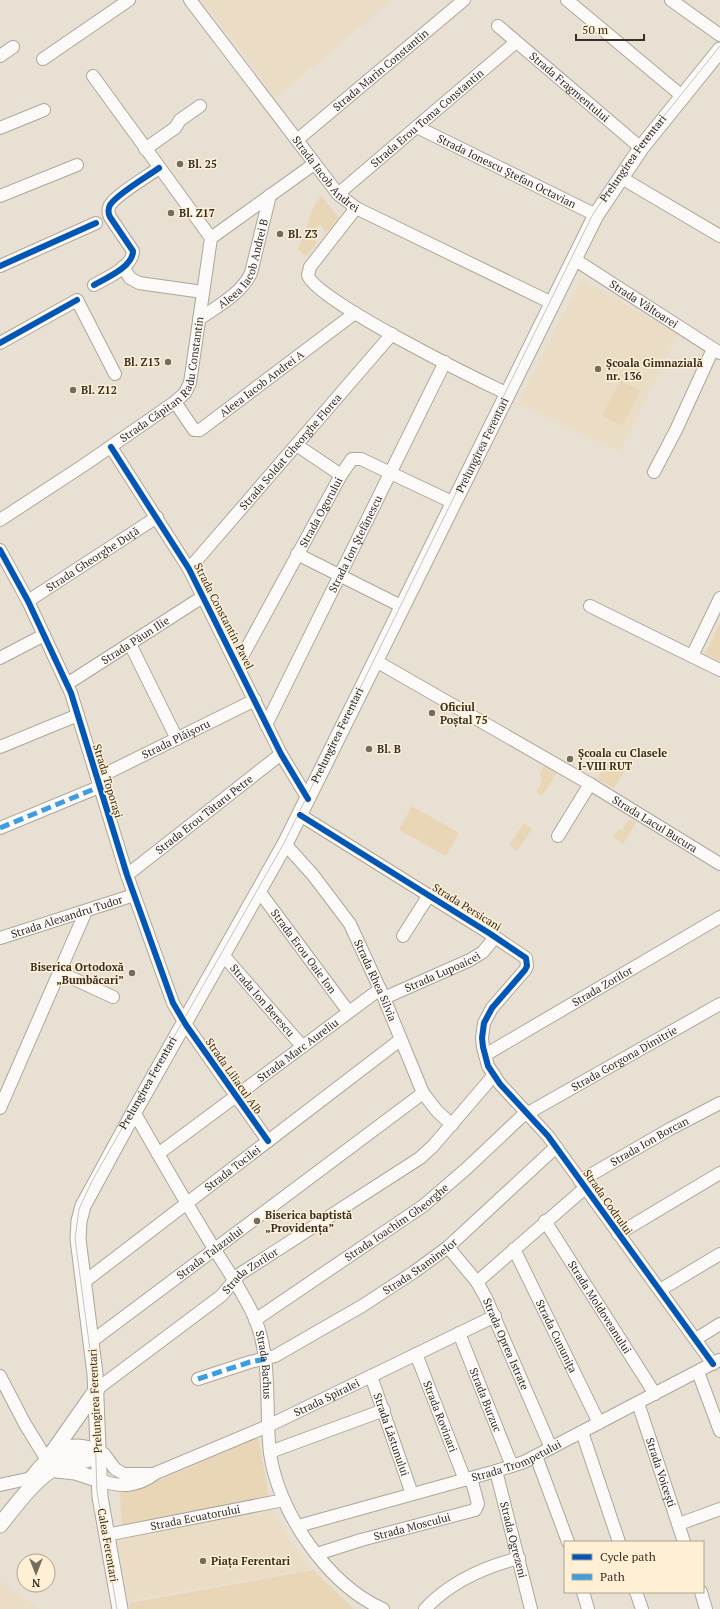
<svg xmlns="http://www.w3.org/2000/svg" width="720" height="1609" font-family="'PT Serif',serif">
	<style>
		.built { fill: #ebddc5 }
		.green { fill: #e9d6b6 }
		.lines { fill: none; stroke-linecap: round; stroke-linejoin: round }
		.minor-casing { stroke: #ada69b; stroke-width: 14 }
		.major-casing { stroke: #ada69b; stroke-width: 17 }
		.minor { stroke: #fcfaf8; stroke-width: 12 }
		.major { stroke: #fcfaf8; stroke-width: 15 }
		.tram { stroke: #c6c4c0; stroke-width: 1 }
		.quiet { stroke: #3e9de0; stroke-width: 5; stroke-dasharray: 10 5; stroke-linecap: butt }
		.cycleway-casing { stroke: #fff0d5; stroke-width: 8 }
		.cycleway { stroke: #0057b8; stroke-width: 6 }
		.poi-dot { fill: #736c61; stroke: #fff0d5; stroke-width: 1.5 }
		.labels { text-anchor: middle; stroke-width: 3; stroke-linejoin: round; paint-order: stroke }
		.street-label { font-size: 11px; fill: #342e24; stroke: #fff0d5 }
		.poi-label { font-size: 11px; font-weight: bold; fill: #342e24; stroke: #fff0d5; text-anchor: start }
	</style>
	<rect width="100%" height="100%" fill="#e8e0d2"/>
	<g class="built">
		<path d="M202 0H393L276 98Z"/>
		<path d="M581 279 678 334 620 452 518 404Z"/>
		<path d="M271 1505 290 1540 311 1569 128 1601 117 1535Z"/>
		<path d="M0 1581 40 1609H0Z"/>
	</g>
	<g class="green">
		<path d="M321 196 339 218 326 233 320 225 310 234 317 243 306 256 298 249 314 206Z"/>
		<path d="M620 381 640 391 622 426 602 416Z"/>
		<path d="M720 623V661L705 654Z"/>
		<path d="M609 759 626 769 614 788 597 779Z"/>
		<path d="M545 765 557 773 542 796 536 792 542 782 540 781 543 777 539 775Z"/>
		<path d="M412 806 459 833 446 856 399 830Z"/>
		<path d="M629 819 636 823 623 844 613 837 619 829 622 830Z"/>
		<path d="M524 823 532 829 517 851 509 845Z"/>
		<path d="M258 1438 270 1500 122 1529 120 1493 165 1478Z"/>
		<path d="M313 1570 354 1609H130L129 1603Z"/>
	</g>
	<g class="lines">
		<defs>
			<g id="minor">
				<path id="s1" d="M190 0 338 194 356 208 552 303"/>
				<path d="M567 0 682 96"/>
				<path d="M671 0 720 35"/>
				<path id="s2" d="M498 26 641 148"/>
				<path d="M0 56 13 47"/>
				<path d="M43 59 129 0"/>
				<path id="s3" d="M417 127 596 215"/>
				<path d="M0 128 44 110"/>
				<path id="s4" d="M297 140 464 0"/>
				<path d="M145 149 175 128 180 120 200 106"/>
				<path d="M620 177 720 236"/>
				<path id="s5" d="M338 194 516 42"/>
				<path d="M0 196 77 165"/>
				<path d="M356 208 310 267 308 275C313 299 478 380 508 394"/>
				<path d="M211 238 314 164"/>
				<path id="s6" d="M574 259 720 353"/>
				<path d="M0 266 96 223"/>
				<path d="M123 267 130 278 139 283 203 292"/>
				<path d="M94 285C106 278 133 267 133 251L110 217C108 213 108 209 110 205 117 194 148 176 159 168"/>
				<path id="s7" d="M199 319C218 306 241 294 251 273L270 195"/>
				<path d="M0 343 77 300 115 374"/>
				<path id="s8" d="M175 402 194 430H200L355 313"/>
				<path d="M298 446 341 475"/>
				<path d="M111 447 189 569 281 754 308 799"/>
				<path d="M654 472 676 430 713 349"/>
				<path id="s9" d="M0 520 84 465 175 402 185 393 190 383 211 238 93 76"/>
				<path d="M0 550 28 601 71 693 127 875 173 1003 186 1025 268 1141"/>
				<path d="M297 554 403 607"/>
				<path id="s10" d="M189 569 392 334"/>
				<path id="s11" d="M28 601 157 517"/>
				<path d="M590 606 720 670"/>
				<path d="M130 644 177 739"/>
				<path d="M692 656 720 598"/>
				<path d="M0 658 44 635"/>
				<path id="s12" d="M376 661 590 784 720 864"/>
				<path id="s13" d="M238 664 341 475 352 459H361L454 503"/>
				<path id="s14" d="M67 684 204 596"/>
				<path id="s15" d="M266 725 445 362"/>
				<path d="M0 747 78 715"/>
				<path id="s16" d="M97 778 255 700"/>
				<path d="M300 815 489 933 526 958 527 966 525 970 492 1008 484 1023 482 1038 483 1047 488 1066 500 1084 548 1136 713 1364"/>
				<path d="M0 828 99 787"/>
				<path d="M558 836 590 784"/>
				<path id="s17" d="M285 844 313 875 350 924 384 998 423 1093 437 1111 452 1125"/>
				<path id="s18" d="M127 875 281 754"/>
				<path id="s19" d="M259 891 348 1011"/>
				<path d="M403 936 429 895"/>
				<path id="s20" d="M0 938 134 895"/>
				<path id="s21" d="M223 955 302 1046"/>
				<path d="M59 972 113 997"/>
				<path id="s22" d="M384 998 470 960 483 952 495 937"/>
				<path id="s23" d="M485 1055 720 917"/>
				<path d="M0 1108 86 911"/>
				<path id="s24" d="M134 1112C158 1154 182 1196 207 1237 223 1264 244 1292 256 1321 272 1363 265 1409 270 1453 278 1512 328 1585 383 1609"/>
				<path id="s25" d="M158 1154 380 989"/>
				<path id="s26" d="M580 1181 670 1129 720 1103"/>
				<path id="s27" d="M545 1221 655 1394"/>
				<path d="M618 1234 720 1173"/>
				<path id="s28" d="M448 1247 477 1282 486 1298 551 1448"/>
				<path id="s29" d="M514 1249 599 1423"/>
				<path id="s30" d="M84 1282 400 1040"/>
				<path d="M477 1282 585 1188"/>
				<path d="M660 1290 720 1254"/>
				<path id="s31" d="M255 1320 423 1206 466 1169 521 1117 720 1004"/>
				<path id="s32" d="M459 1333 512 1466"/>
				<path d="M696 1339 720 1324"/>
				<path id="s33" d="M92 1341 423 1093"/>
				<path id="s34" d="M416 1354 465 1480"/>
				<path d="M698 1372 720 1431"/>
				<path d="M0 1376 25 1424 47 1460"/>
				<path id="s35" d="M371 1376 412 1494"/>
				<path id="s36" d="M198 1379 250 1362 275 1356 362 1306 414 1272 448 1247 556 1147"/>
				<path id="s37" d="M97 1389 221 1296 240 1274 420 1158 433 1146 494 1075"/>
				<path id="s38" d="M638 1403 684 1542"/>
				<path d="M582 1432 619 1542"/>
				<path d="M270 1452 384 1410"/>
				<path d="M98 1453 104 1454 115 1469 124 1474H151"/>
				<path d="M536 1456 568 1542"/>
				<path id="s39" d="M496 1471 531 1609"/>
				<path id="s40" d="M99 1480C121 1488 137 1487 156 1473L268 1426 495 1316"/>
				<path d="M0 1485 32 1478"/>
				<path d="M679 1524 720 1509"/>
				<path id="s41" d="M298 1526 496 1471 524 1462 719 1360"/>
				<path id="s42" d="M106 1535 284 1500"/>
				<path id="s43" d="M317 1554 361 1540 475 1510 478 1504 471 1478"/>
				<path d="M583 1592 588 1609"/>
				<path d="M636 1592 642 1609"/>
				<path d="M701 1592 706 1609"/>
				<path d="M425 1609C449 1583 484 1567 519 1558"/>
			</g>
			<g id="major">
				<path d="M50 1456 97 1389"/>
				<path d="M57 1470 75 1472 99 1480"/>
				<path d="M32 1478C49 1456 69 1437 98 1453"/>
				<path d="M0 1525C15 1506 36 1477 58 1466 70 1460 88 1464 98 1453"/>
				<path id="s44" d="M120 1609 100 1497 95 1374 78 1239 79 1221 83 1206 134 1112 285 844 596 215 641 148 720 50"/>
			</g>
		</defs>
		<use href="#minor" class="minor-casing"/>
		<use href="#major" class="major-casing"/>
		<use href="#minor" class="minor"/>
		<use href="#major" class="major"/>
		<path class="tram" id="s45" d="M117 1609 97 1492 93 1372 75 1239 79 1209 92 1181 284 843 593 214 640 146 720 46"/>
		<g class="quiet">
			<path d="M0 828 99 787"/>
			<path d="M198 1379 250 1362 266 1359"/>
		</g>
		<defs>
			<g id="cycleway">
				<path d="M0 266 96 223"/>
				<path d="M94 285C106 278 133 267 133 251L110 217C108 213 108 209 110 205 117 194 148 176 159 168"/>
				<path d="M0 343 77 300"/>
				<path d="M111 447 189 569 281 754 308 799"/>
				<path d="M0 550 28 601 71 693 127 875 173 1003 186 1025 268 1141"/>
				<path d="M300 815 489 933 526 958 527 966 525 970 492 1008 484 1023 482 1038 483 1047 488 1066 500 1084 548 1136 713 1364"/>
			</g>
		</defs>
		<use href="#cycleway" class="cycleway-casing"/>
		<use href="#cycleway" class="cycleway"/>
	</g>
	<g class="poi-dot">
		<circle cx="180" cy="164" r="4"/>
		<circle cx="171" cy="213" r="4"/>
		<circle cx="280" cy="234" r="4"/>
		<circle cx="168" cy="362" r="4"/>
		<circle cx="598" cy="369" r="4"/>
		<circle cx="73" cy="390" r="4"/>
		<circle cx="432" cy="713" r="4"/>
		<circle cx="369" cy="749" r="4"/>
		<circle cx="570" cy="759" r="4"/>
		<circle cx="132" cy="973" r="4"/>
		<circle cx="257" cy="1221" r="4"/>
		<circle cx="203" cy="1561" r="4"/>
	</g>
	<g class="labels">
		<g class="street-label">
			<text dy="4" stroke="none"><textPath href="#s4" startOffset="109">Strada Marin Constantin</textPath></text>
			<text dy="4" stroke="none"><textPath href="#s2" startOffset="94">Strada Fragmentului</textPath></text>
			<text dy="4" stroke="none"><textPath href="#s5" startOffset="117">Strada Erou Toma Constantin</textPath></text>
			<text dy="4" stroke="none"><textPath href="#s45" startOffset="1592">Prelungirea Ferentari</textPath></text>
			<text dy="4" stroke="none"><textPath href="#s3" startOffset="100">Strada Ionescu Ștefan Octavian</textPath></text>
			<text dy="4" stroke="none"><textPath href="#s1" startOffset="221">Strada Iacob Andrei</textPath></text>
			<text dy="4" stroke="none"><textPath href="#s7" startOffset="75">Aleea Iacob Andrei B</textPath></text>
			<text dy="4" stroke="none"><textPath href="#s6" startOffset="83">Strada Vâltoarei</textPath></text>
			<text dy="4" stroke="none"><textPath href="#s9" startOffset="224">Strada Căpitan Radu Constantin</textPath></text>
			<text dy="4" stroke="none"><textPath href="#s8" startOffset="117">Aleea Iacob Andrei A</textPath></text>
			<text dy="4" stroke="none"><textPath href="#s44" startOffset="1266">Prelungirea Ferentari</textPath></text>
			<text dy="4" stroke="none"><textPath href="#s10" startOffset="155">Strada Soldat Gheorghe Florea</textPath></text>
			<text dy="4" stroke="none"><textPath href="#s13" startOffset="173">Strada Ogorului</textPath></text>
			<text dy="4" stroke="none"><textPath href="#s15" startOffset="202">Strada Ion Ștefănescu</textPath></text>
			<text dy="4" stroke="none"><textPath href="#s11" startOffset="77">Strada Gheorghe Duță</textPath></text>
			<text transform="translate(224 616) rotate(63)" y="4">Strada Constantin Pavel</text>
			<text dy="4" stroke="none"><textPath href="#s14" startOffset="81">Strada Păun Ilie</textPath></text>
			<text dy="4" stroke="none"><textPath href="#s45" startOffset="943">Prelungirea Ferentari</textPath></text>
			<text dy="4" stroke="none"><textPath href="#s16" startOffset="88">Strada Plăișoru</textPath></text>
			<text transform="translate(108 781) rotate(73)" y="4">Strada Toporași</text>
			<text dy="4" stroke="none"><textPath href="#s18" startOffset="98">Strada Erou Tătaru Petre</textPath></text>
			<text dy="4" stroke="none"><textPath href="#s12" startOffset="323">Strada Lacul Bucura</textPath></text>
			<text transform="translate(467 907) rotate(32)" y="4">Strada Persicani</text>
			<text dy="4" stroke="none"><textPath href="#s20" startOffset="70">Strada Alexandru Tudor</textPath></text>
			<text dy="4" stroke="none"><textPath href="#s19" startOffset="75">Strada Erou Oaie Ion</textPath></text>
			<text dy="4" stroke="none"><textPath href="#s22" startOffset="64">Strada Lupoaicei</textPath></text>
			<text dy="4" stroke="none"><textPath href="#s17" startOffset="165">Strada Rhea Silvia</textPath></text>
			<text dy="4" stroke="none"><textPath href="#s23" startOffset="136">Strada Zorilor</textPath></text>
			<text dy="4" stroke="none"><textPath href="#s21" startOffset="60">Strada Ion Berescu</textPath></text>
			<text dy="4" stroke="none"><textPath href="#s25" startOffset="174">Strada Marc Aureliu</textPath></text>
			<text dy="4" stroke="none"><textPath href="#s31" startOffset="454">Strada Gorgona Dimitrie</textPath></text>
			<text transform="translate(234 1076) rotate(55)" y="4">Strada Liliacul Alb</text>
			<text dy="4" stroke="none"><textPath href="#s45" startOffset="547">Prelungirea Ferentari</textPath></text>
			<text dy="4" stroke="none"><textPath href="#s26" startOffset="80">Strada Ion Borcan</textPath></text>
			<text dy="4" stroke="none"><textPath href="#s30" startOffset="187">Strada Tocilei</textPath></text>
			<text transform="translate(608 1202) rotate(55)" y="4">Strada Codrului</text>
			<text dy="4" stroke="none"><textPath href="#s31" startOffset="172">Strada Ioachim Gheorghe</textPath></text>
			<text dy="4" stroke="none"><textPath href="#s33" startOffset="147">Strada Talazului</textPath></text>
			<text dy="4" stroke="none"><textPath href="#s36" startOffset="251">Strada Staminelor</textPath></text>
			<text dy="4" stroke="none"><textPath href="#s37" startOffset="194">Strada Zorilor</textPath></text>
			<text dy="4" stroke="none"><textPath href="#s27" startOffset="102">Strada Moldoveanului</textPath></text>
			<text dy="4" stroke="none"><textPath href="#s29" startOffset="97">Strada Cununița</textPath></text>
			<text dy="4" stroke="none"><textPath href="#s28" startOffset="114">Strada Oprea Istrate</textPath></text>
			<text dy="4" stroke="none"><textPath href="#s24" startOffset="287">Strada Bachus</textPath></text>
			<text dy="4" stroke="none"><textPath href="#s40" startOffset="247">Strada Spiralei</textPath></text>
			<text dy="4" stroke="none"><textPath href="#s32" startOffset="72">Strada Burzuc</textPath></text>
			<text transform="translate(95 1401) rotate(-93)" y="4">Prelungirea Ferentari</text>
			<text dy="4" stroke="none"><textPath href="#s34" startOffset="67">Strada Rovinari</textPath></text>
			<text dy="4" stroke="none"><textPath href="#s35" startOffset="62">Strada Lăstunului</textPath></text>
			<text dy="4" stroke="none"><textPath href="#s41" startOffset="228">Strada Trompetului</textPath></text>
			<text dy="4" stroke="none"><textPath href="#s38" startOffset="73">Strada Voicești</textPath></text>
			<text dy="4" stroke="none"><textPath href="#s42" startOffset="91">Strada Ecuatorului</textPath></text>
			<text dy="4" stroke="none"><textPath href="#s43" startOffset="99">Strada Moscului</textPath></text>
			<text dy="4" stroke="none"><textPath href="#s39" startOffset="71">Strada Ogrezeni</textPath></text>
			<text transform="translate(108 1545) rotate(80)" y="4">Calea Ferentari</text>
		</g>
		<g class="poi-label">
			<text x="188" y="168">Bl. 25</text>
			<text x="179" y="217">Bl. Z17</text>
			<text x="288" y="238">Bl. Z3</text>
			<text x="160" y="366" text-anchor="end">Bl. Z13</text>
			<text x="606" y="367">Școala Gimnazială<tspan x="606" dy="13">nr. 136</tspan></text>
			<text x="81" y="394">Bl. Z12</text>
			<text x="440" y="711">Oficiul<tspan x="440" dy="13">Poștal 75</tspan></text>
			<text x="377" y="753">Bl. B</text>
			<text x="578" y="757">Școala cu Clasele<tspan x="578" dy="13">I-VIII RUT</tspan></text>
			<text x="124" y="971" text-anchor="end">Biserica Ortodoxă<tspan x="124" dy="13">„Bumbăcari”</tspan></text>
			<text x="265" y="1219">Biserica baptistă<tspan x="265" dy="13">„Providența”</tspan></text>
			<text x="211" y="1565">Piața Ferentari</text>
		</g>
	</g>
	<rect x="564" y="1541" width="140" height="52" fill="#fff0d5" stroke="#aea28e"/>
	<rect x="572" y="1554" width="20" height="6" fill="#0057b8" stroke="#aea28e"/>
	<text x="600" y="1561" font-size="12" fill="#342e24">Cycle path</text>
	<rect x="572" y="1574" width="20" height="6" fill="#3e9de0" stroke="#aea28e"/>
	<text x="600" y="1581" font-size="12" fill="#342e24">Path</text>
	<g transform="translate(36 1573) rotate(180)"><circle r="19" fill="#fff0d5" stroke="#aea28e"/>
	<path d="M0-3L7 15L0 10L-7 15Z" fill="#736c61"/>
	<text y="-6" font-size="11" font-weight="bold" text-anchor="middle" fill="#342e24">N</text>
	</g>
	<path d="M576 34v6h68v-6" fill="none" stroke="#342e24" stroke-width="2"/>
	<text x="582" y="34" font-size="12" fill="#342e24" stroke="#fff0d5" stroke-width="3" paint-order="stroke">50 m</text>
</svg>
